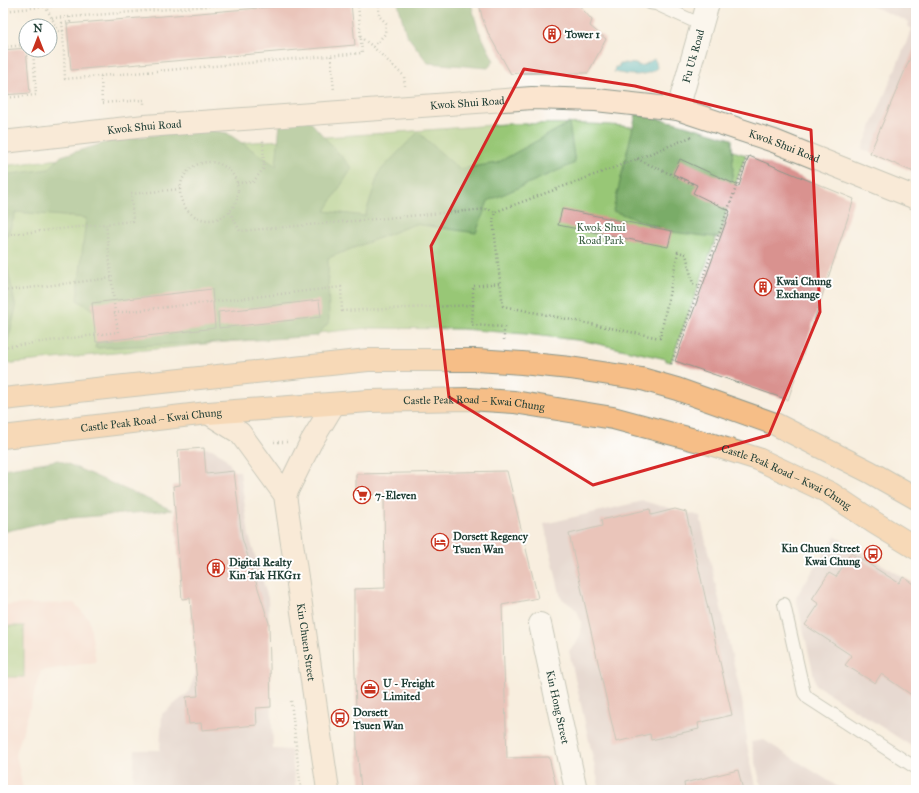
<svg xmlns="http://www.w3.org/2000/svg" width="919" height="793" font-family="'IM FELL Great Primer',serif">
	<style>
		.built { fill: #f7d1c7 }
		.industrial { fill: #d2bfc0 }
		.green { fill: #98c776; stroke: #5c8255 }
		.forest { fill: #7aac67; stroke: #4c744e }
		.water { fill: #4dbac7; stroke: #367c7e }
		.building { fill: #d9928f }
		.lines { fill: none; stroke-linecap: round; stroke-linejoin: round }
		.lane-casing { stroke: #8c968a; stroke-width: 14 }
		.street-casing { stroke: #8c968a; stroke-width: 24 }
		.secondary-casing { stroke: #8c968a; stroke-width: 24 }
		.primary-casing { stroke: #8c968a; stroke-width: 24 }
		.path { stroke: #8c968a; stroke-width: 2.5; stroke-dasharray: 1 3; stroke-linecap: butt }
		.lane { stroke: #fff; stroke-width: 12 }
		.street { stroke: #fff; stroke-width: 22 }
		.secondary { stroke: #fbe5cf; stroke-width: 22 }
		.primary { stroke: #f6be87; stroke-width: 22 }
		.marked { fill: none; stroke: #d62828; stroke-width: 3; stroke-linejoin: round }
		.labels { text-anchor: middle; stroke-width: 4; stroke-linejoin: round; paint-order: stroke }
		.poi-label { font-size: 11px; font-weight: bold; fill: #1f3d34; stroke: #fff; text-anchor: start }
		.street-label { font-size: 11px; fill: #1f3d34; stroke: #fff }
		.park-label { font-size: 11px; fill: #3d6044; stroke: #fff }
	</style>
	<rect width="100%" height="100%" fill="#fff"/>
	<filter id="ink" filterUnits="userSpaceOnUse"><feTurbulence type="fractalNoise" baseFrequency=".025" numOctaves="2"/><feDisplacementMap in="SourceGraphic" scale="8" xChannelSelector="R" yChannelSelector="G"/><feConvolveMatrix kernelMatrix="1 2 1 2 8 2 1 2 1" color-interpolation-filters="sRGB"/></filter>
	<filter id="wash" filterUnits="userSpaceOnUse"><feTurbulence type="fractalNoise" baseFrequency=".012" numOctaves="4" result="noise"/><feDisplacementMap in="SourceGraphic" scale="16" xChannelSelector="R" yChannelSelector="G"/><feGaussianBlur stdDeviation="0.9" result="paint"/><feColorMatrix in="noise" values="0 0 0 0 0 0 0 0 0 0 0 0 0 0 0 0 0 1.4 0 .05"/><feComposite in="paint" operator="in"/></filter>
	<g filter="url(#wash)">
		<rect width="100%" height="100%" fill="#f8eedf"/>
		<path class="built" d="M74 603 89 619 96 662 41 671 16 754 23 790H3V605Z"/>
		<g class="industrial">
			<path d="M864 3H916V173L862 149 912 29 908 26 909 22Z"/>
			<path d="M204 448 212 449 221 454 227 460 234 471H240L249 536 268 598 273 749 291 750 296 790H132L135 750H160L162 714 188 693 196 673 190 598 182 599 173 486 180 485 178 450Z"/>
			<path d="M643 501 700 516 742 700 747 740 746 741 757 790H600L569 651 577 642 579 638 581 633V622L577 611 572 606 561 598 544 524Z"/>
			<path d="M835 536 916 585V749L816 685 796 597Z"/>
			<path d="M764 740 843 790H762L751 742Z"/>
		</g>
		<g class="green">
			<path d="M504 124C555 124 607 121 657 131 687 136 716 146 746 155L671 362 666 361V359L585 341 525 334 462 329 368 328 3 364V166C169 144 337 138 504 124Z"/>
			<rect x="3" y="626" width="21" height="51"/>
		</g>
		<g class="forest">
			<path d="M398 3H471L478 29 494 61 488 68 428 63 406 34Z"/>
			<path d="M636 114 678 123 732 139 733 170 722 238 671 232 613 211Z"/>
			<path d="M308 119 352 168 325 211 365 216 379 172 418 132 459 169 497 163 569 123 575 163 488 201 476 233 415 224 328 258 329 322 317 336 241 341 95 348 103 316 77 300 86 218 16 212 3 248 16 308 3 362V175L49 169 61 156 111 141 201 129 227 133 276 166 280 123Z"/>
			<path d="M59 460 172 510 59 519 3 532V469Z"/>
		</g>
		<path class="water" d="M654 59 656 62 657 68C644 78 628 75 614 72L615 67H619V64H623V63L638 64V66L644 65Z"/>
		<g id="blocks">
			<g class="building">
				<path d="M319 3H351L355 45 71 70 67 24Z"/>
				<path d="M479 3H577L592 20 590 26 606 39 588 73H518L511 74 488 33 482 17Z"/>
				<path d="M916 44V173L870 153Z"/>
				<path d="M26 48 30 93 3 95V50Z"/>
				<path d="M749 156 854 199 788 400 675 361 730 211 693 193 697 185 673 174 680 159 739 186Z"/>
				<path d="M562 209 672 231 668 247 558 225Z"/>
				<path d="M212 289 215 328 96 342 92 303Z"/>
				<path d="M319 300 321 317 219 328 218 312Z"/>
				<path d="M204 448 206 474 234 471 242 538 269 623 271 707 256 708 257 725 202 730 201 723 189 724 186 697 198 696 190 598 182 599 173 486 180 485 178 450Z"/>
				<path d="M507 471 538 598 502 605 507 758 549 757 557 790H361L357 747 354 637V589L385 588 384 494 356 495V474Z"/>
				<path d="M650 509 651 515 675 509 686 512 732 715 698 723 699 729 651 740 650 734 616 742 569 534 602 526 601 520Z"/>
				<path d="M851 553 899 583 903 577 916 585V698L881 674 875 683 845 665 852 656 805 625 819 604 812 599 829 573 836 577Z"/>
				<path d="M738 770 743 790H685L684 783Z"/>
			</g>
		</g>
	</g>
	<g filter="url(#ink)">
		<use href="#blocks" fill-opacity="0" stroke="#8c968a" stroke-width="1"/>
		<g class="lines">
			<defs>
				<g id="lane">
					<path d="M650 3 656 4 702 25"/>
					<path d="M784 604 804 693 808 698 916 768"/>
				</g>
				<g id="street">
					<path id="s1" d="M678 109 708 3"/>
					<path id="s2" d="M540 624 576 790"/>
				</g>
				<g id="secondary">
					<path id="s3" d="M3 142 145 126 229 120 532 98 596 100 678 109 774 141 916 198"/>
					<path id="s4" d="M208 413 240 433 285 495 328 790"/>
					<path d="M285 495 311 442 334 404"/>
				</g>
				<g id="primary">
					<path d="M3 399 368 360H476L522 363 570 368 642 379 677 389 775 424 870 472 916 498"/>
					<path id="s5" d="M3 437 208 413 369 401 469 399 514 402 613 418 710 444 758 459 830 493 875 523 916 548"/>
				</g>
			</defs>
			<use href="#lane" class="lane-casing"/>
			<use href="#street" class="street-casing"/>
			<use href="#secondary" class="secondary-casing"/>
			<use href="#primary" class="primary-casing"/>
			<g class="path">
				<path d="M45 6 59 31H63L65 79 362 53 358 3"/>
				<path d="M3 11 80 3"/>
				<path d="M52 18 70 17"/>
				<path d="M63 31 62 23 70 22V17L245 3"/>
				<path d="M360 37 371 45 404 76 405 86"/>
				<path d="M3 47 26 45"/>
				<path d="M373 47 385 34 386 23 379 16V3"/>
				<path d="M331 56 334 91"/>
				<path d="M101 76 102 103 144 100V104"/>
				<path d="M3 98 36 95 33 50"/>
				<path d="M691 137 637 159 495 212 493 220 503 306 660 338 678 252 686 254 693 284 700 286"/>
				<path d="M637 159 695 185"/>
				<circle cx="209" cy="191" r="29"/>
				<path d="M237 183 253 182 264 168 263 139"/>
				<path d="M180 189 131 194 133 221 106 224 115 313 341 287 342 311 473 305 472 325 504 327V340"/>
				<path d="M230 212 240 231 488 209 495 212"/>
				<path d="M3 235 106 224"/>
				<path d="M3 291 112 278"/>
				<path d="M473 305V286L500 283"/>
				<path d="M3 347 118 332 115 313"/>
				<path d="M671 364 748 155"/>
				<path d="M274 442H287"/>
				<path d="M291 701 301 790"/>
			</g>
			<use href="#lane" class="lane"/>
			<use href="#street" class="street"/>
			<use href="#secondary" class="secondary"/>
			<use href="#primary" class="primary"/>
		</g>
	</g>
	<path d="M0 0H919V793H0ZM524 69 635 86 811 130 820 312 769 435 593 485 449 397 431 246Z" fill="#f8eedf" fill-opacity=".55" fill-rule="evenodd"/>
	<path class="marked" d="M524 69 635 86 811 130 820 312 769 435 593 485 449 397 431 246Z"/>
	<defs>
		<symbol id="building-ring" viewBox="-11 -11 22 22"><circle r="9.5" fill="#fff" stroke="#c8321e" stroke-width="1.5"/><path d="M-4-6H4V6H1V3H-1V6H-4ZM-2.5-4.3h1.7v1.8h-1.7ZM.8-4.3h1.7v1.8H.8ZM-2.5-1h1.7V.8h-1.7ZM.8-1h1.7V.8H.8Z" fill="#c8321e"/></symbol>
		<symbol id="supermarket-ring" viewBox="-11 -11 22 22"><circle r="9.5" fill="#fff" stroke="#c8321e" stroke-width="1.5"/><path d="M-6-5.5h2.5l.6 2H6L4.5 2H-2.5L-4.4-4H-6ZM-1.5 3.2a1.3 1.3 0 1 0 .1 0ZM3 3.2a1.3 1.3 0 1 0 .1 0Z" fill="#c8321e"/></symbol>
		<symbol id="hotel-ring" viewBox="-11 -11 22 22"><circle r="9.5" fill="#fff" stroke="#c8321e" stroke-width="1.5"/><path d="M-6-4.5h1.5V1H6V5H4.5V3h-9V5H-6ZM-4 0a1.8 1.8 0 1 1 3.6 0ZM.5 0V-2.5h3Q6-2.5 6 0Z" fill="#c8321e"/></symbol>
		<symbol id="bus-ring" viewBox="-11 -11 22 22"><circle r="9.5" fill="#fff" stroke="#c8321e" stroke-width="1.5"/><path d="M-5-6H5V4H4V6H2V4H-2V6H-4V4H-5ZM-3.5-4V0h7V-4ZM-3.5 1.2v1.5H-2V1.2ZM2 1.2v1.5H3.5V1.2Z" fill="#c8321e"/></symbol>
		<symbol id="office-ring" viewBox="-11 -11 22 22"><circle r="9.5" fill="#fff" stroke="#c8321e" stroke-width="1.5"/><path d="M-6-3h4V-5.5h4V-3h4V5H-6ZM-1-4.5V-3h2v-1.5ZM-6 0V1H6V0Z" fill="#c8321e"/></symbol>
	</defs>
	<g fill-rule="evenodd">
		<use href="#building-ring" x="542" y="24" width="20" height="20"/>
		<use href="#building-ring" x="753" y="277" width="20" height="20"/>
		<use href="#supermarket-ring" x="352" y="485" width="20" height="20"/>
		<use href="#hotel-ring" x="430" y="532" width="20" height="20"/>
		<use href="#bus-ring" x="863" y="544" width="20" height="20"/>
		<use href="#building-ring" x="206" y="558" width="20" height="20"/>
		<use href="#office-ring" x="360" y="679" width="20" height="20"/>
		<use href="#bus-ring" x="330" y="708" width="20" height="20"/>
	</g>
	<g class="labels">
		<g class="poi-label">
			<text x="565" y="38">Tower 1</text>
			<text x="776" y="285">Kwai Chung<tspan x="776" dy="13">Exchange</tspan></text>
			<text x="375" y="499">7-Eleven</text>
			<text x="453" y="540">Dorsett Regency<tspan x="453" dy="13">Tsuen Wan</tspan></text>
			<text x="860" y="552" text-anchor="end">Kin Chuen Street<tspan x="860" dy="13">Kwai Chung</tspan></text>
			<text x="229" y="566">Digital Realty<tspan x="229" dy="13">Kin Tak HKG11</tspan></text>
			<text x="383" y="687">U - Freight<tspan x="383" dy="13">Limited</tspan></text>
			<text x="353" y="716">Dorsett<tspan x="353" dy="13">Tsuen Wan</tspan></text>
		</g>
		<g class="street-label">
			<text dy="4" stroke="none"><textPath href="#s1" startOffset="55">Fu Uk Road</textPath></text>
			<text dy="4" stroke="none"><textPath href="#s3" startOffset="466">Kwok Shui Road</textPath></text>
			<text dy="4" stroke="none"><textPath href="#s3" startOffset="142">Kwok Shui Road</textPath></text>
			<text dy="4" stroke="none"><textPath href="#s3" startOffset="790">Kwok Shui Road</textPath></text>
			<text dy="4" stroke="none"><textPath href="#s5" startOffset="473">Castle Peak Road – Kwai Chung</textPath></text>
			<text dy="4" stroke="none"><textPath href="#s5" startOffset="149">Castle Peak Road – Kwai Chung</textPath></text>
			<text dy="4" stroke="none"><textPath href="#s5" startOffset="797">Castle Peak Road – Kwai Chung</textPath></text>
			<text dy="4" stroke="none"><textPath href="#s4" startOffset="263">Kin Chuen Street</textPath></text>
			<text dy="4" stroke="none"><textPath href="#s2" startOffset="85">Kin Hong Street</textPath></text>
		</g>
		<g class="park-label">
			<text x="601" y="231">Kwok Shui<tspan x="601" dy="13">Road Park</tspan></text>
		</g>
	</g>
	<rect width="919" height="793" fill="none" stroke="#fff" stroke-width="16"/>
	<g transform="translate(38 38)"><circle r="19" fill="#ffffff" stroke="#a5b1ae"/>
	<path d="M0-3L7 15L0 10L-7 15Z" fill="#c8321e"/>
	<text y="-6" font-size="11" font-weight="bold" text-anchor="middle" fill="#1f3d34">N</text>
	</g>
</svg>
